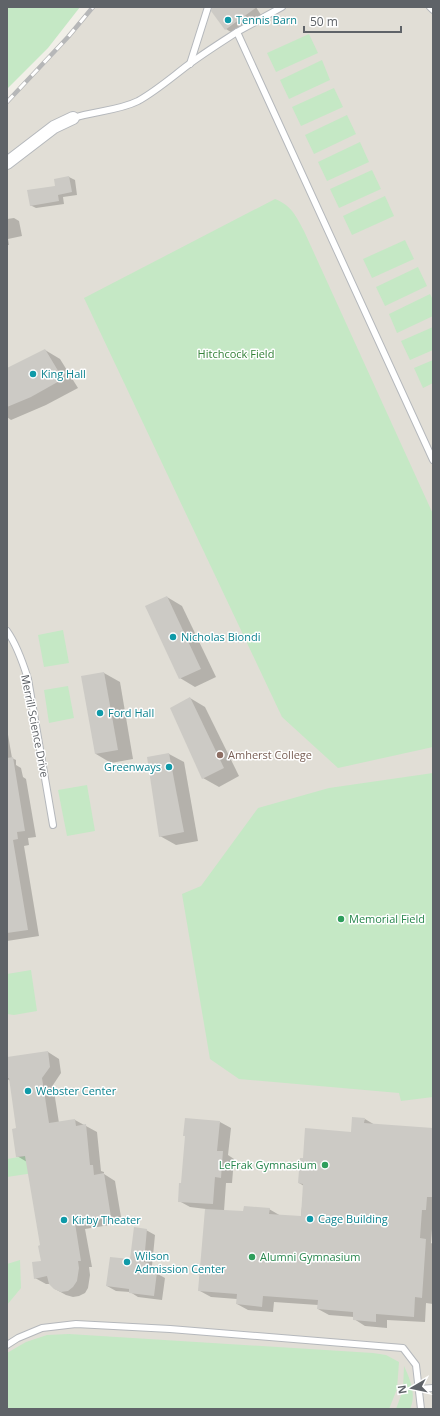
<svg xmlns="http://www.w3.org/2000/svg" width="440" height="1416" font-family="'Open Sans',sans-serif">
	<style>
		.education { fill: #e1ded6 }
		.green { fill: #c5e8c5 }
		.shadow { fill: #0003 }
		.building { fill: #cccac5 }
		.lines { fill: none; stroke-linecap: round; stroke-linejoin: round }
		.lane-casing { stroke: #b5b8bc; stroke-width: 8 }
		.street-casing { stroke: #b5b8bc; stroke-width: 14 }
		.lane { stroke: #fff; stroke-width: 6 }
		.street { stroke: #fff; stroke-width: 12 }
		.rail-casing { stroke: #b6b7b8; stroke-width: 4.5 }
		.rail { stroke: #fff; stroke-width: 3; stroke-dasharray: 9; stroke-linecap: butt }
		.culture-dot { fill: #0f9aa8; stroke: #fff; stroke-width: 1.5 }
		.education-dot { fill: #8d6e63; stroke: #fff; stroke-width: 1.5 }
		.leisure-dot { fill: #2e9e5b; stroke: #fff; stroke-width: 1.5 }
		.labels { text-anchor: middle; stroke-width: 3; stroke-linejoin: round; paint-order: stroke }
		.culture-label { font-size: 11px; fill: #0d838f; stroke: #fff; text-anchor: start }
		.park-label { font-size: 11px; fill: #348238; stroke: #fff }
		.street-label { font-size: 11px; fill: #5f6368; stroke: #fff }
		.education-label { font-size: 11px; fill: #785e54; stroke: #fff; text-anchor: start }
		.leisure-label { font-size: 11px; fill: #27864d; stroke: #fff; text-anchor: start }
	</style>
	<rect width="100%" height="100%" fill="#f1efe8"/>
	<path class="education" d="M93 7H433V1409H7V102L68 37Z"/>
	<g class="green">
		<path d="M7 7H80L48 48 7 89Z"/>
		<path d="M309 34 318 53 276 72 267 53Z"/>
		<path d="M322 60 330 80 289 99 280 80Z"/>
		<path d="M334 88 343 107 301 126 292 107Z"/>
		<path d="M347 115 356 134 314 154 305 135Z"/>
		<path d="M360 142 369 162 327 181 318 162Z"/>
		<path d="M372 170 381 189 339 208 330 189Z"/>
		<path d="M385 196 394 216 352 235 343 216Z"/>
		<path d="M275 199C292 206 296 216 304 231L433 514V747L338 768 282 717 84 298Z"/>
		<path d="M405 240 414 259 372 278 363 259Z"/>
		<path d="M418 267 427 286 385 306 376 287Z"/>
		<path d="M430 294 433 300V316L397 333 389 314Z"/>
		<path d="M433 327V350L410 360 401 341Z"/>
		<path d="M433 360V383L423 388 414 368Z"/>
		<path d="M63 630 69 663 44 667 38 635Z"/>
		<path d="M68 686 74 718 49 723 44 690Z"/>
		<path d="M433 773V1097L401 1101 399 1093 239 1079 210 1059 182 894 201 886 258 808 329 788Z"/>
		<path d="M87 785 95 831 67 836 58 790Z"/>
		<path d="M31 970 37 1011 14 1015 7 1014V974Z"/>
		<path d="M56 1151 67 1168 7 1177V1159Z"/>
		<path d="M20 1260 21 1288 7 1305V1264Z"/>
		<path d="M69 1334 373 1353 386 1355 399 1362 397 1389 389 1409H7V1353L26 1342 47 1335Z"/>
		<path d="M404 1366C410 1379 417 1395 410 1409H396L403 1390Z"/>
	</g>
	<g class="shadow">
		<path d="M217 7H256L261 15 234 34 226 29Z"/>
		<path d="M69 177 75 180 77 195 63 197 64 204 36 208 30 205Z"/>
		<path d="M14 218 19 221 22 236 8 239 9 245H7V219Z"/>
		<path d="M45 350 60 359 78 388 46 405 11 420 7 417V369Z"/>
		<path d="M167 597 182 606 216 677 195 687 180 678Z"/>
		<path d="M104 673 120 682 133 759 111 763 96 754 82 677Z"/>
		<path d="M190 698 205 707 239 776 219 787 203 778Z"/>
		<path d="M7 729 12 758 16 760V765L21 768 23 777 26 779 36 837 28 838 29 845 24 846 39 936 7 941Z"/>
		<path d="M169 754 184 762 198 841 176 845 160 836 148 758Z"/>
		<path d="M48 1052 59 1059 61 1073 53 1085 59 1123 75 1120 97 1132 101 1171 104 1172V1174L115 1181 122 1223 85 1229 92 1267H89L90 1275 88 1288 85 1293 79 1296 73 1297 66 1295 55 1289 50 1284H46L35 1278 42 1262 41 1246 27 1162 17 1156 18 1129 11 1081 7 1079V1058Z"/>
		<path d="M365 1119 375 1125 433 1129V1216L431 1243 433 1244V1304L426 1303 425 1322 387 1320V1328L365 1326 354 1319V1317L329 1315 318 1309V1305L274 1302 273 1312 248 1310 237 1304V1299L211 1297 200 1291 206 1209 190 1207 179 1201 182 1184 220 1122 231 1128 228 1155 234 1159 232 1183H226L224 1211 244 1212 269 1209 281 1216 301 1217 304 1186 299 1183 304 1159 352 1133Z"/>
		<path d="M146 1230 155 1235 152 1266 157 1269 156 1273 165 1278 162 1300 138 1297 130 1292 116 1291 107 1286 131 1260Z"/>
	</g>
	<g class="building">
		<path d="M212 7H257L225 30 211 11Z"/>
		<path d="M69 176 72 192 58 195 59 201 30 206 27 190 55 186 54 179Z"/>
		<path d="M45 349 63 379 31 397 7 407V368Z"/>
		<path d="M167 596 201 669 179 679 145 606Z"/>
		<path d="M104 672 118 750 95 754 81 676Z"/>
		<path d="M190 697 224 768 202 779 170 708Z"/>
		<path d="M169 753 184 832 159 837 147 757Z"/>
		<path d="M13 757 25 831 17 832 18 839 13 840 28 930 7 933V758Z"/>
		<path d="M48 1051 50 1067 42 1078 49 1123 75 1119 76 1126 86 1124 90 1165H93L94 1175 104 1173 111 1217 75 1223 81 1261H78L79 1268 77 1281 73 1287 68 1291 61 1292 54 1289 49 1284 47 1276 34 1279 32 1262 41 1261 38 1246 40 1245 25 1156 16 1157 12 1129 16 1128 9 1078H7V1057Z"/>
		<path d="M352 1117 365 1118 364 1123 433 1128V1197H427L426 1210H422L420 1238 426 1239 422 1298 415 1297 414 1317 376 1314V1322L353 1320V1312L317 1309 318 1300 263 1296 262 1307 236 1304 237 1294 198 1291 205 1209 243 1211 244 1206 270 1208 269 1214 301 1216 303 1184 298 1183 300 1158H303L305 1128 351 1132Z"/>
		<path d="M185 1118 220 1121 217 1151H223L221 1178 215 1177 213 1204 178 1202 179 1183H181L185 1136H183Z"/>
		<path d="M134 1227 147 1229 144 1262 149 1263 148 1271 157 1272 154 1296 129 1293V1289L106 1286 110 1257 130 1259Z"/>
	</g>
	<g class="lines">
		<defs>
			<g id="lane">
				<path d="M430 7 433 10"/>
				<path d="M237 32 282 7"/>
				<path d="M190 64 208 7"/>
				<path d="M73 118C94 111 118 111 138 101 156 91 172 77 188 65 204 53 220 43 237 32L433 460"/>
				<path d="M7 631C17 645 23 663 28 679L53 825"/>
				<path d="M7 1345 18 1338 42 1328 76 1324 170 1329 403 1348 416 1365 421 1409"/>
				<path d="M419 1389 433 1388"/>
			</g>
			<path id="street" d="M7 163 54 127 73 118"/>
		</defs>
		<use href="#lane" class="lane-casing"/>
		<use href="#street" class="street-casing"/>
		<use href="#lane" class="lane"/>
		<use href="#street" class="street"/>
		<defs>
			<path id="rail" d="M7 102 68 37 93 7"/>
		</defs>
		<use href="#rail" class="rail-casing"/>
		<use href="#rail" class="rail"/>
	</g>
	<g class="culture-dot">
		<circle cx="228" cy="20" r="4"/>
		<circle cx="33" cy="374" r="4"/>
		<circle cx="173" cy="637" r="4"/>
		<circle cx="100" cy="713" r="4"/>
		<circle cx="169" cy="767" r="4"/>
		<circle cx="28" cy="1091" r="4"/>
		<circle cx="310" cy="1219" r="4"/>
		<circle cx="64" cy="1220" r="4"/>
		<circle cx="127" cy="1262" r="4"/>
	</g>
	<circle class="education-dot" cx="220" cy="755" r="4"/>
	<g class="leisure-dot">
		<circle cx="341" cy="919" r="4"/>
		<circle cx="325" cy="1165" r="4"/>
		<circle cx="252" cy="1257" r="4"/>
	</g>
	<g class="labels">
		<g class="culture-label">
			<text x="236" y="24">Tennis Barn</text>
			<text x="41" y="378">King Hall</text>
			<text x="181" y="641">Nicholas Biondi</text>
			<text x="108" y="717">Ford Hall</text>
			<text x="161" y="771" text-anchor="end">Greenways</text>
			<text x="36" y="1095">Webster Center</text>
			<text x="318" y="1223">Cage Building</text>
			<text x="72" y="1224">Kirby Theater</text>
			<text x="135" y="1260">Wilson<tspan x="135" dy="13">Admission Center</tspan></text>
		</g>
		<g class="park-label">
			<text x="236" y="358">Hitchcock Field</text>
		</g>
		<g class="street-label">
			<text transform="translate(35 726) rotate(79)" y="4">Merrill Science Drive</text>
		</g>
		<g class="education-label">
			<text x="228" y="759">Amherst College</text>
		</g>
		<g class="leisure-label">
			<text x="349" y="923">Memorial Field</text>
			<text x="317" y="1169" text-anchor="end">LeFrak Gymnasium</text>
			<text x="260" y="1261">Alumni Gymnasium</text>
		</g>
	</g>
	<rect width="440" height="1416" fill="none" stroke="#5f6368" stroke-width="16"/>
	<g transform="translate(412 1388) rotate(261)" stroke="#ffffff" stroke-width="3" paint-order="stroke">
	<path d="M0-3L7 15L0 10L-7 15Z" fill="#5f6368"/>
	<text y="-6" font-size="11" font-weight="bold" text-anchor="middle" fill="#5f6368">N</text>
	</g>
	<path d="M304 26v6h97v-6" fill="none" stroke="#5f6368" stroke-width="2"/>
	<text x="310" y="26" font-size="12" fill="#5f6368" stroke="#ffffff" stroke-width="3" paint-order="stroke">50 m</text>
</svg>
